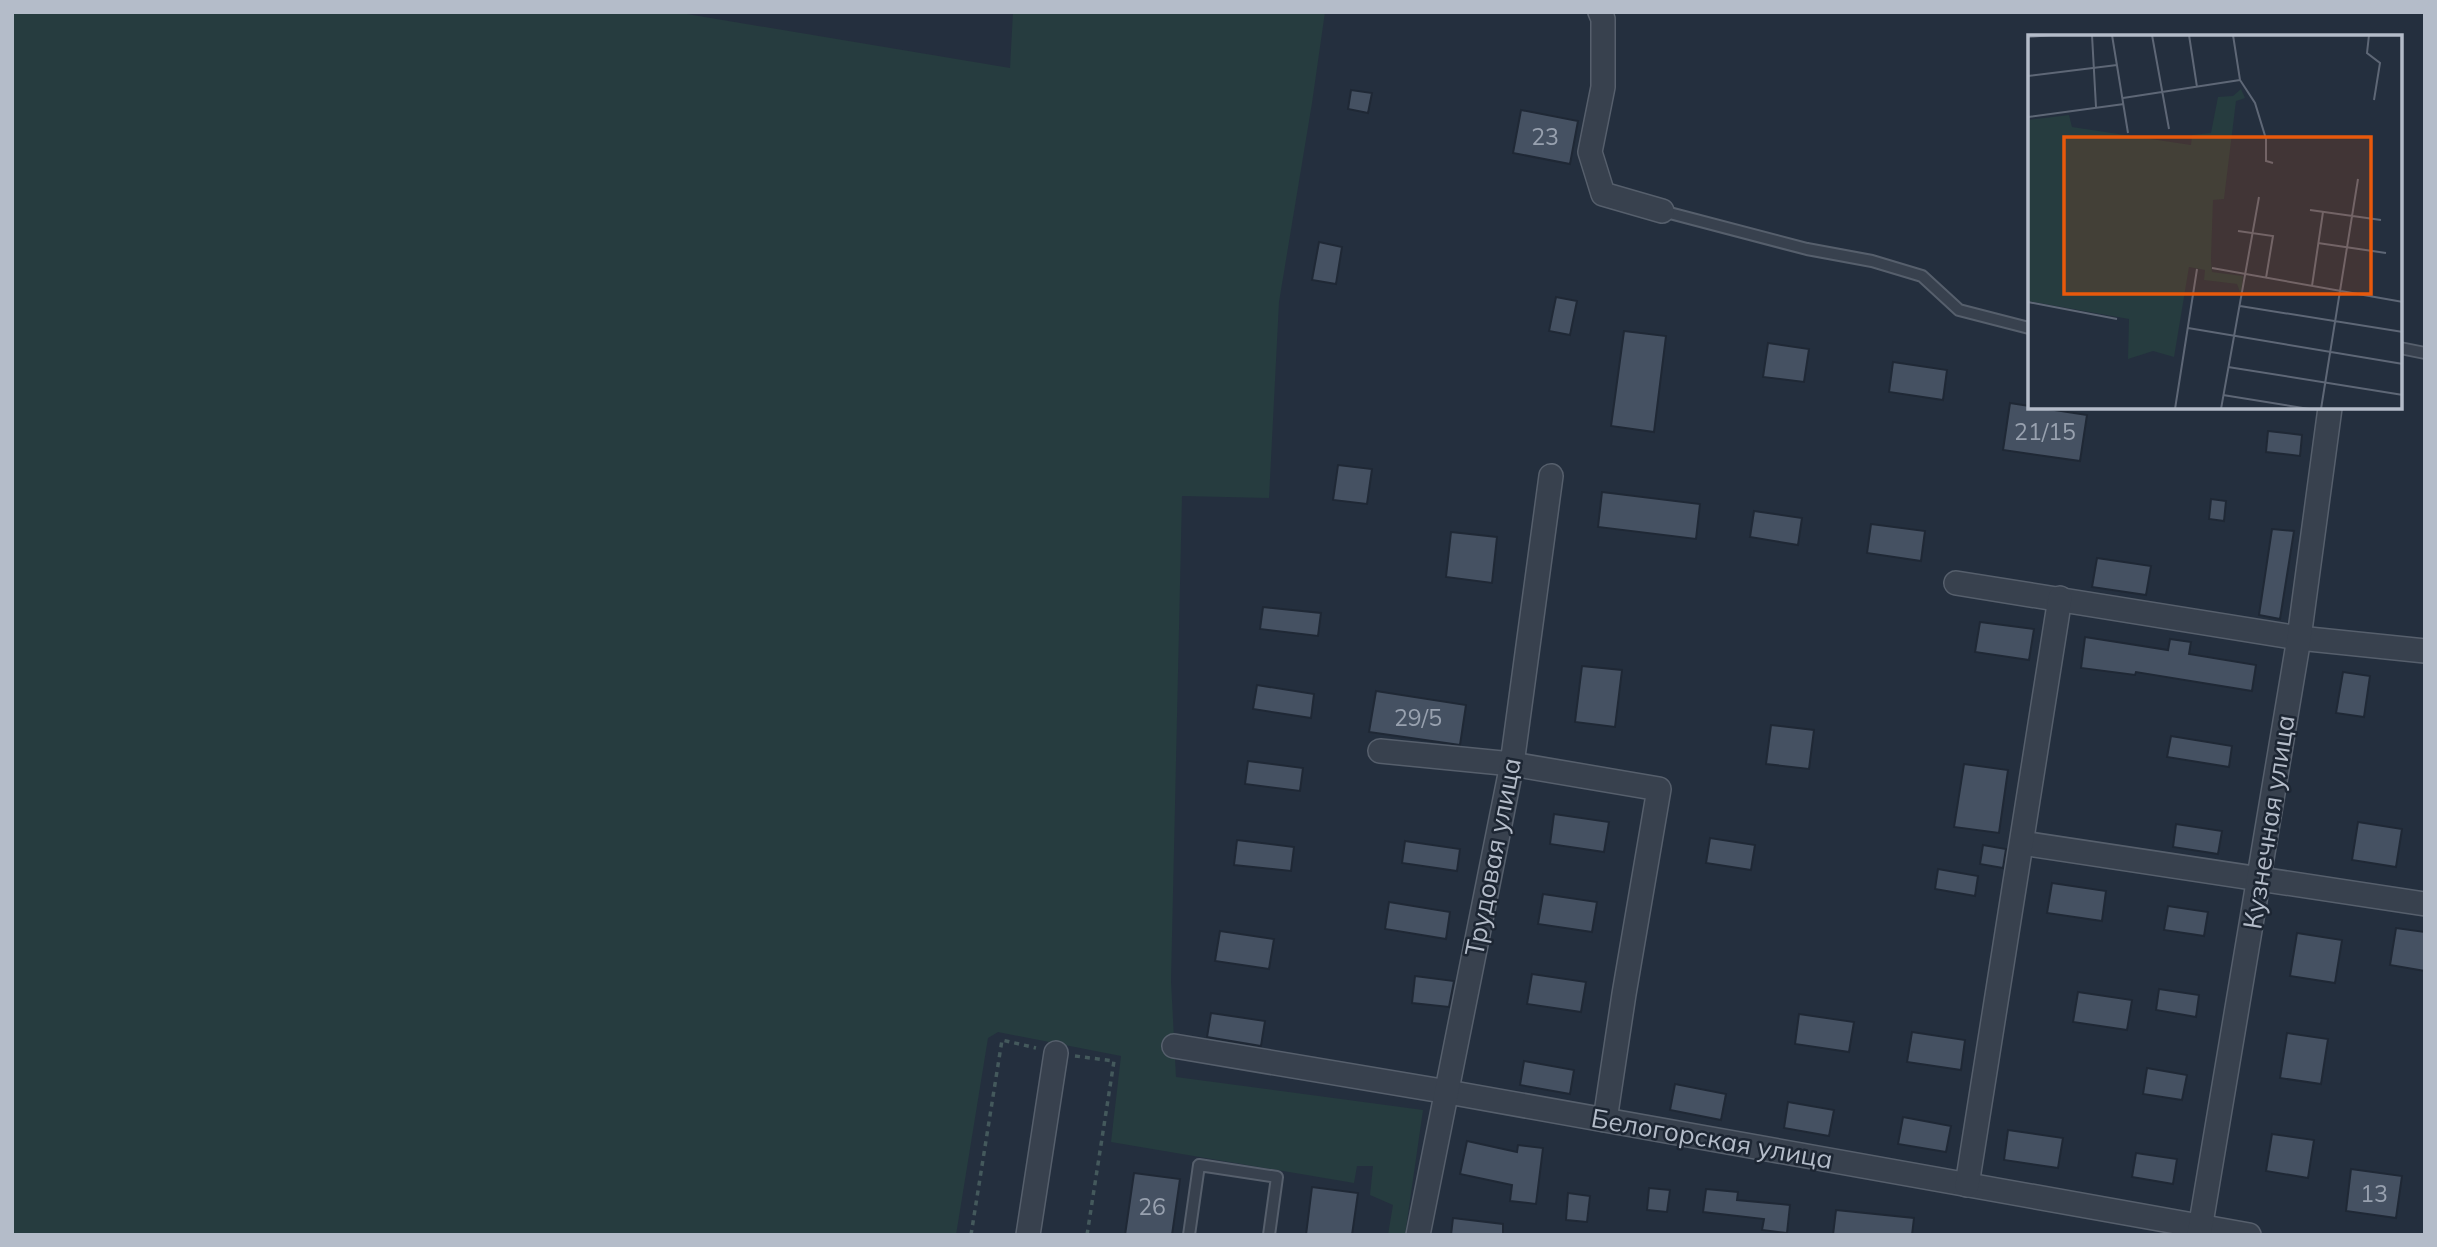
<svg xmlns="http://www.w3.org/2000/svg" width="2437" height="1247" font-family="Mulish,sans-serif">
	<style>
		.green { fill: #263c3f }
		.building { fill: #455162; stroke: #1f2835; stroke-width: 2 }
		.lines { fill: none; stroke-linecap: round; stroke-linejoin: round }
		.service-casing { stroke: #565f6c; stroke-width: 14 }
		.minor-casing { stroke: #565f6c; stroke-width: 26 }
		.path { stroke: #44595c; stroke-width: 3.5; stroke-dasharray: 5 5; stroke-linecap: butt }
		.service { stroke: #38414e; stroke-width: 10 }
		.minor { stroke: #38414e; stroke-width: 23 }
		.labels { text-anchor: middle; stroke-width: 5; stroke-linejoin: round; paint-order: stroke }
		.number-label { font-size: 23px; fill: #98a1af }
		.street-label { font-size: 26px; fill: #b4bcc9; stroke: #1d2633 }
		.inset-road { fill: none; stroke: #5e6776; stroke-width: 2 }
		.view { fill: #e8590c; fill-opacity: 0.15; stroke: #e8590c; stroke-width: 3.5 }
		.inset-edge { fill: none; stroke: #b4bcc9; stroke-width: 3.5 }
	</style>
	<rect width="100%" height="100%" fill="#242f3e"/>
	<path class="green" d="M12 12H675L1010 68 1013 12H1325L1312 103 1279 302 1269 498 1182 496 1171 981 1176 1077 1423 1110 1405 1235H1388L1393 1205 1370 1195 1373 1166H1357L1354 1183 1111 1142 1121 1056 998 1032 988 1038 956 1235H12Z"/>
	<g class="building">
		<path d="M1351 90 1372 93 1368 113 1348 109Z"/>
		<path d="M1521 110 1578 121 1570 164 1513 153Z"/>
		<path d="M1319 242 1342 247 1336 284 1312 280Z"/>
		<path d="M1556 297 1577 301 1570 335 1549 331Z"/>
		<path d="M1624 331 1666 336 1654 432 1611 426Z"/>
		<path d="M1768 343 1809 349 1804 382 1763 377Z"/>
		<path d="M1893 362 1947 370 1943 400 1889 392Z"/>
		<path d="M2010 403 2087 415 2080 461 2003 450Z"/>
		<path d="M2268 431 2302 435 2300 456 2266 452Z"/>
		<path d="M1338 465 1372 469 1367 504 1333 500Z"/>
		<path d="M1602 492 1700 504 1696 539 1598 527Z"/>
		<path d="M2211 499 2226 501 2224 521 2209 519Z"/>
		<path d="M1754 511 1802 518 1798 545 1750 537Z"/>
		<path d="M1871 524 1925 531 1921 561 1867 553Z"/>
		<path d="M2272 529 2294 531 2280 619 2259 615Z"/>
		<path d="M1451 532 1497 537 1492 583 1446 577Z"/>
		<path d="M2097 558 2151 566 2146 595 2092 587Z"/>
		<path d="M1263 607 1321 613 1318 636 1260 629Z"/>
		<path d="M1980 622 2034 629 2029 660 1975 652Z"/>
		<path d="M2085 637 2168 650 2170 639 2191 642 2189 654 2256 665 2252 691 2136 672 2135 675 2081 668Z"/>
		<path d="M1582 666 1622 670 1615 727 1575 722Z"/>
		<path d="M2343 672 2370 676 2364 717 2336 713Z"/>
		<path d="M1257 685 1314 694 1311 718 1253 709Z"/>
		<path d="M1376 691 1466 705 1460 745 1369 732Z"/>
		<path d="M1771 725 1814 730 1809 769 1766 764Z"/>
		<path d="M2171 736 2232 746 2229 767 2167 757Z"/>
		<path d="M1248 761 1303 768 1300 791 1245 784Z"/>
		<path d="M1964 764 2008 770 1999 833 1954 827Z"/>
		<path d="M1554 814 1609 822 1604 852 1550 844Z"/>
		<path d="M2358 822 2402 829 2396 867 2352 860Z"/>
		<path d="M2176 824 2222 831 2218 854 2173 847Z"/>
		<path d="M1710 838 1755 845 1751 870 1706 863Z"/>
		<path d="M1237 840 1294 847 1291 871 1234 865Z"/>
		<path d="M1405 841 1460 849 1457 871 1402 863Z"/>
		<path d="M1983 845 2006 849 2003 868 1980 864Z"/>
		<path d="M1938 869 1978 876 1975 896 1935 889Z"/>
		<path d="M2052 883 2106 891 2102 921 2047 913Z"/>
		<path d="M1543 894 1597 902 1592 932 1538 924Z"/>
		<path d="M1389 902 1450 912 1446 939 1385 929Z"/>
		<path d="M2168 906 2208 912 2204 936 2164 930Z"/>
		<path d="M2396 928 2425 932V971L2390 965Z"/>
		<path d="M1220 931 1274 939 1269 969 1215 961Z"/>
		<path d="M2297 933 2342 940 2335 983 2290 976Z"/>
		<path d="M1532 974 1586 982 1581 1012 1527 1004Z"/>
		<path d="M1415 976 1454 981 1449 1007 1412 1003Z"/>
		<path d="M2159 989 2199 995 2196 1017 2156 1010Z"/>
		<path d="M2078 992 2132 1000 2127 1030 2073 1022Z"/>
		<path d="M1211 1013 1265 1021 1261 1046 1207 1037Z"/>
		<path d="M1799 1014 1854 1022 1849 1052 1795 1044Z"/>
		<path d="M1912 1032 1965 1040 1961 1070 1907 1062Z"/>
		<path d="M2287 1033 2328 1039 2321 1084 2280 1078Z"/>
		<path d="M1524 1061 1574 1070 1570 1094 1520 1085Z"/>
		<path d="M2147 1068 2187 1075 2182 1100 2143 1094Z"/>
		<path d="M1675 1084 1726 1094 1721 1120 1670 1110Z"/>
		<path d="M1788 1102 1834 1110 1829 1136 1784 1128Z"/>
		<path d="M1903 1117 1951 1126 1946 1152 1898 1144Z"/>
		<path d="M2008 1130 2063 1138 2058 1168 2004 1160Z"/>
		<path d="M2272 1134 2314 1140 2308 1178 2266 1171Z"/>
		<path d="M1467 1141 1517 1152 1518 1145 1543 1148 1536 1204 1510 1201 1512 1185 1460 1174Z"/>
		<path d="M2136 1153 2177 1159 2173 1184 2132 1177Z"/>
		<path d="M2351 1169 2402 1176 2396 1218 2346 1211Z"/>
		<path d="M1134 1173 1180 1179 1172 1235H1125Z"/>
		<path d="M1312 1187 1358 1193 1352 1235H1306Z"/>
		<path d="M1649 1188 1670 1190 1667 1212 1647 1210Z"/>
		<path d="M1706 1189 1738 1192 1737 1200 1790 1205 1787 1233 1762 1230 1764 1219 1703 1212Z"/>
		<path d="M1568 1193 1590 1196 1587 1222 1566 1220Z"/>
		<path d="M1836 1210 1914 1218 1912 1235H1833Z"/>
		<path d="M1453 1218 1503 1224V1235H1451Z"/>
	</g>
	<g class="lines">
		<defs>
			<g id="service">
				<path d="M1662 211 1807 249 1872 261 1922 276 1959 310 2029 328"/>
				<path d="M2400 348 2425 353"/>
				<path d="M1189 1235 1199 1165 1277 1177 1269 1235"/>
			</g>
			<g id="minor">
				<path d="M1600 12 1603 19V87L1590 152 1603 194 1662 211"/>
				<path d="M1956 583 2299 638 2425 651"/>
				<path d="M1380 751 1512 764 1659 789 1624 994 1605 1120"/>
				<path d="M2022 843 2425 904"/>
				<path d="M1174 1046 1448 1092 2249 1235"/>
				<path d="M1967 1185 2060 598"/>
				<path d="M1028 1235 1056 1053"/>
				<path d="M1418 1235 1512 764 1551 476"/>
				<path d="M2199 1235 2299 638 2330 408"/>
			</g>
		</defs>
		<use href="#service" class="service-casing"/>
		<use href="#minor" class="minor-casing"/>
		<g class="path">
			<path d="M1075 1056 1114 1061 1087 1235"/>
			<path d="M971 1235 1002 1040 1036 1048"/>
		</g>
		<use href="#service" class="service"/>
		<use href="#minor" class="minor"/>
	</g>
	<g class="labels">
		<g class="number-label">
			<text x="1545" y="145">23</text>
			<text x="2045" y="440">21/15</text>
			<text x="1418" y="726">29/5</text>
			<text x="2374" y="1202">13</text>
			<text x="1152" y="1215">26</text>
		</g>
		<g class="street-label">
			<text transform="translate(2269 822) rotate(-81)" y="9">Кузнечная улица</text>
			<text transform="translate(1493 857) rotate(-79)" y="9">Трудовая улица</text>
			<text transform="translate(1712 1139) rotate(10)" y="9">Белогорская улица</text>
		</g>
	</g>
	<g transform="translate(2028 35)">
		<rect width="374" height="374" fill="#242f3e"/>
		<path d="M213 54 217 63 208 66 196 164 185 165 183 225 184 237 215 241 213 260 209 249 176 245 177 235 161 232 146 322 125 316 100 324 101 284 0 266V85L41 80 44 92 163 110 164 100 183 98 190 62 205 61Z" fill="#263c3f"/>
		<path class="inset-road" d="M64 0 68 72M84 0 100 98M124 0 141 94M161 0 169 52M205 0 212 45 227 68 238 104V126L245 128M251 0H321M341 0 339 18 352 28 346 65M0 2 23 0M0 41 89 30M95 63 212 45M0 82 96 69M282 175 353 185M210 196 245 201 238 243M290 208 358 218M184 233 375 267M284 251 295 177M0 267 89 284M212 271 375 297M160 293 375 329M200 332 375 360M195 360 281 374M147 374 169 234M193 374 231 162M293 374 330 144"/>
		<path class="view" d="M36 102H343V259H36Z"/>
		<rect width="374" height="374" class="inset-edge"/>
	</g>
	<rect width="2437" height="1247" fill="none" stroke="#b4bcc9" stroke-width="28"/>
</svg>
